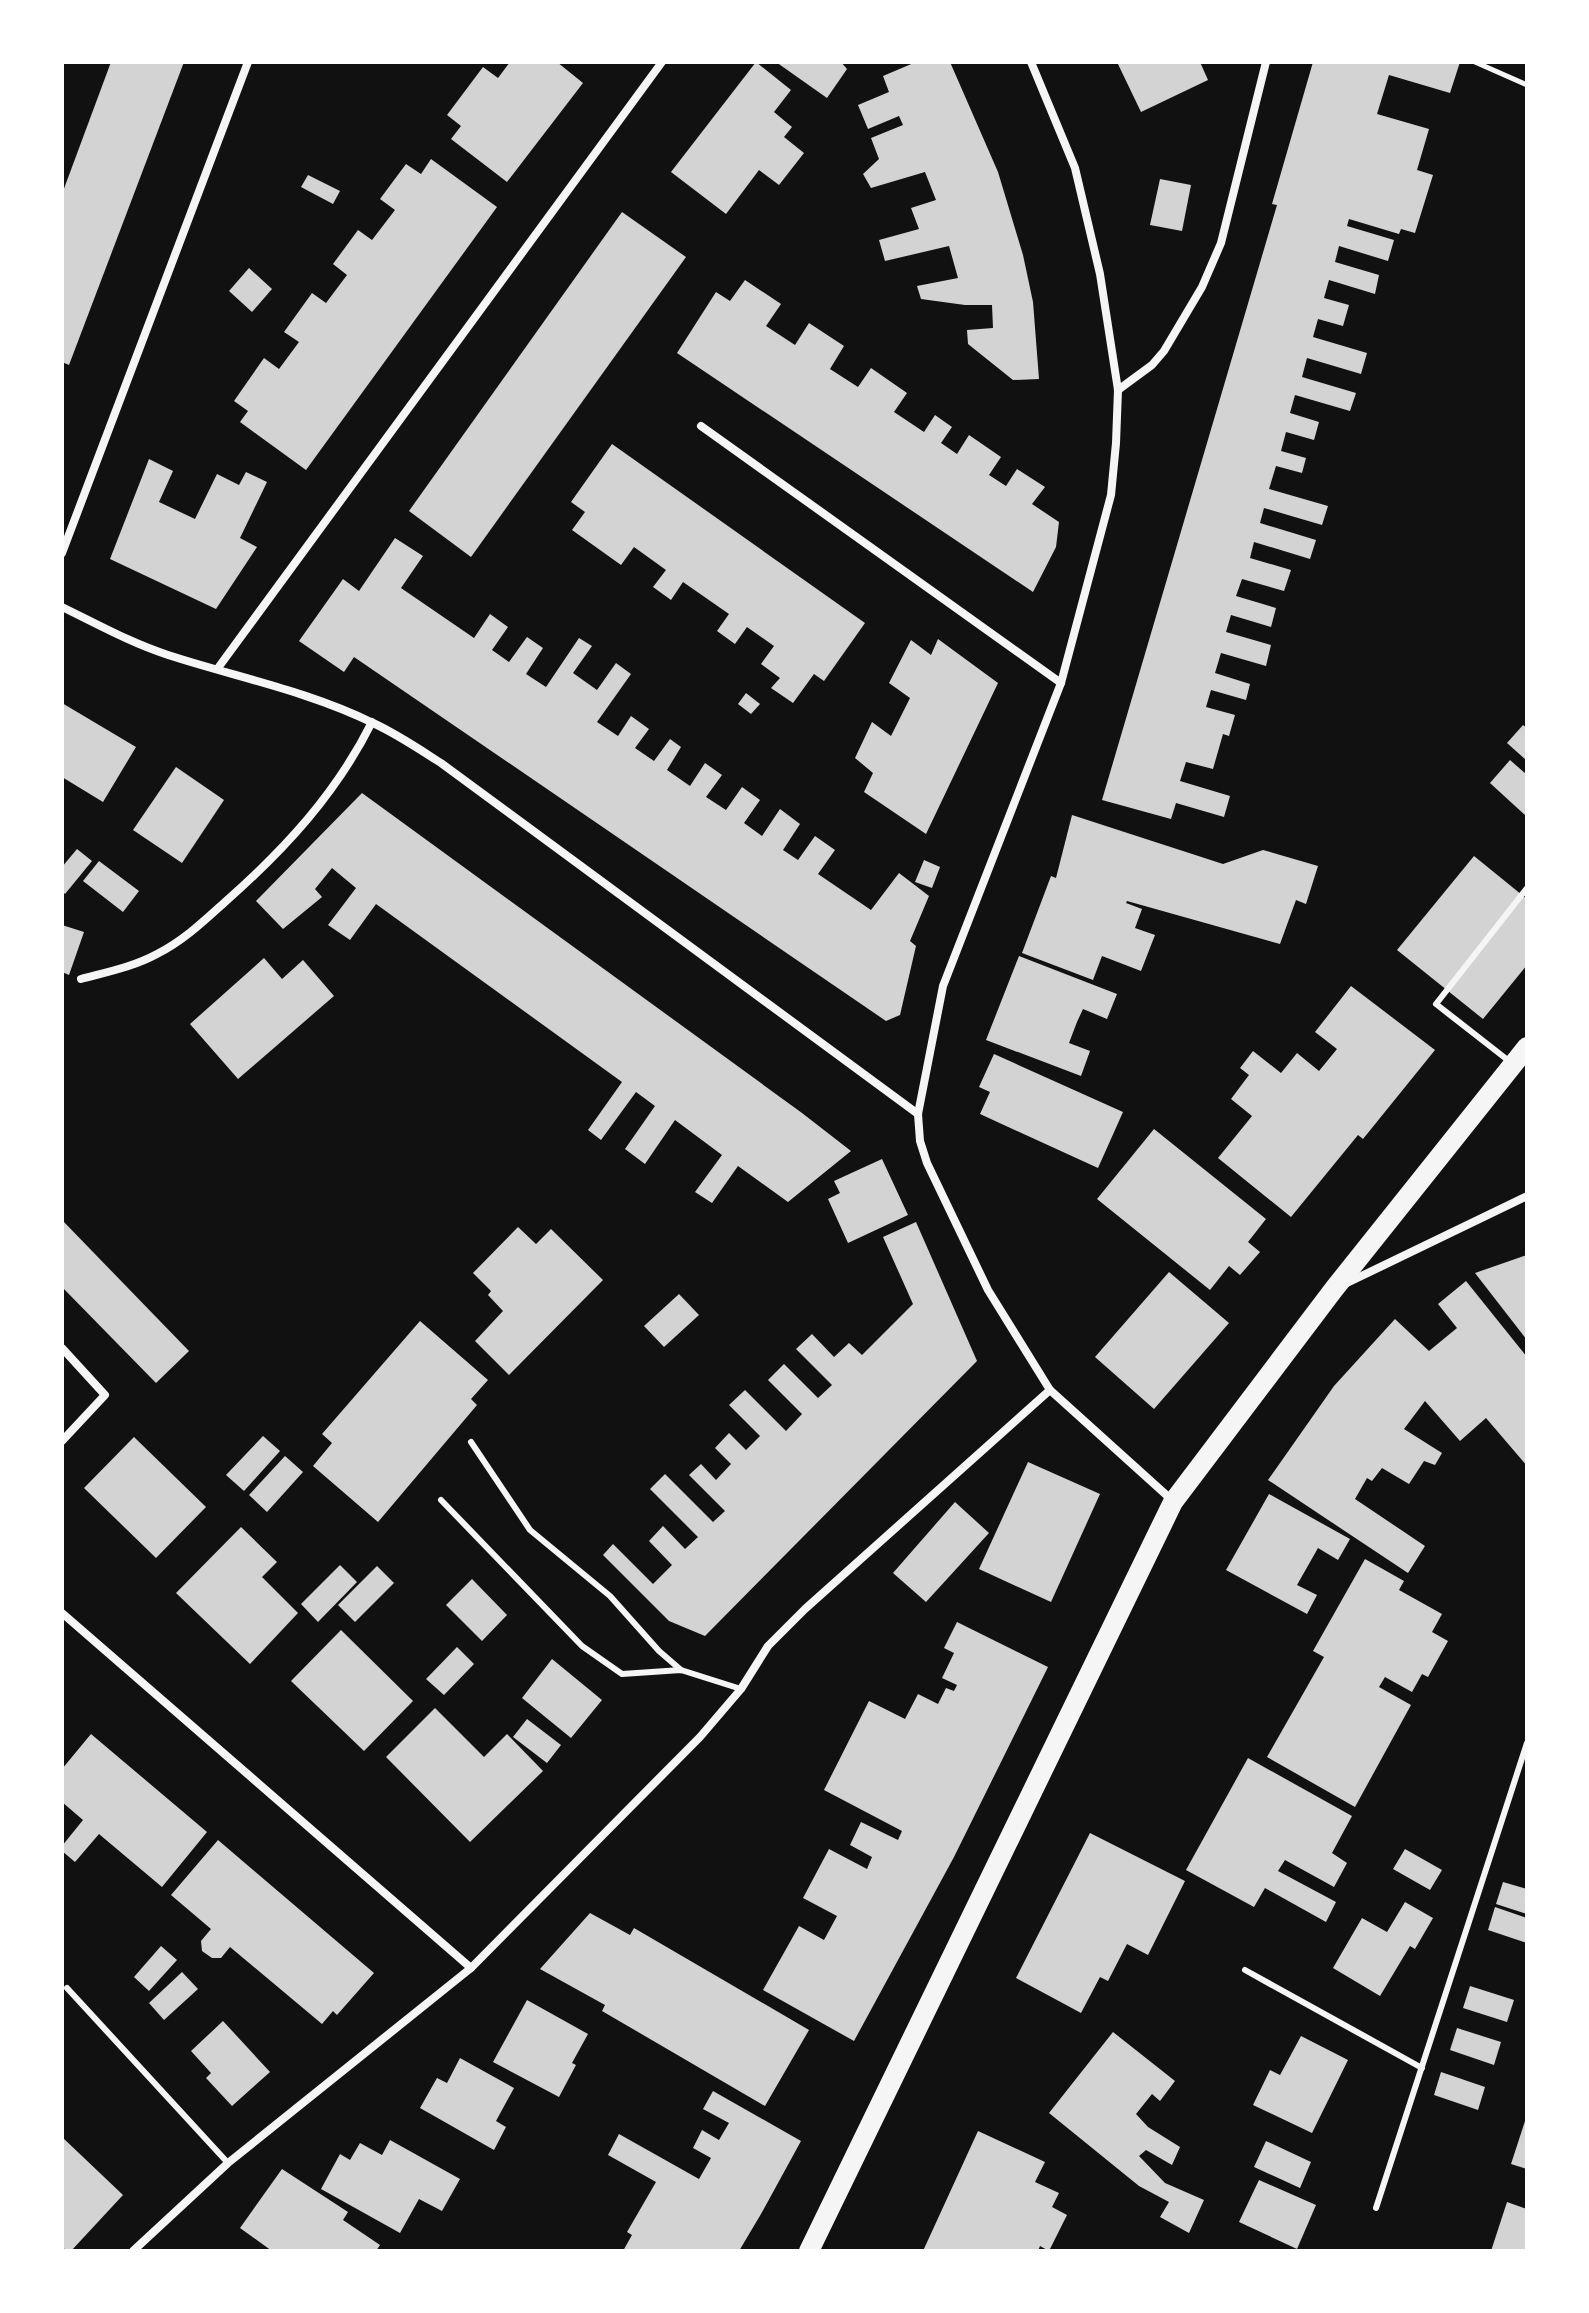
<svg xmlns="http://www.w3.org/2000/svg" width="1589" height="2313" font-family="'Work Sans',sans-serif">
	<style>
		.building { fill: #d3d3d3 }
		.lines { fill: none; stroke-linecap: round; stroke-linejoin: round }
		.path { stroke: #f5f5f5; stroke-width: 5 }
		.service { stroke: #f5f5f5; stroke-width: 6 }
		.minor { stroke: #f5f5f5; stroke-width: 8 }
		.primary { stroke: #f5f5f5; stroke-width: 20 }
	</style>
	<rect width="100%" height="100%" fill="#111"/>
	<g class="building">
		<path d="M111 62H184L69 365 62 362V194Z"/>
		<path d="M510 62H557L583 83 507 182 451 139 461 126 447 115 483 67 498 78Z"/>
		<path d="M756 62 791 90 774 112 792 127 784 137 804 153 779 185 759 170 726 214 671 172Z"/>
		<path d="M776 62H841L847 69 827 98Z"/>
		<path d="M916 62H950L998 172 1023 255 1033 302 1039 379 1013 380 968 344 967 330 993 328 992 305H965L921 299 917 286 958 278 949 246 885 261 879 240 919 229 911 208 936 200 925 172 871 188 863 174 879 159 871 138 903 125 899 116 868 129 858 105 889 92 883 76Z"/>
		<path d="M1117 62H1200L1208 80 1141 112Z"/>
		<path d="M1313 62H1460L1450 93 1389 75 1377 114 1429 129 1417 170 1433 175 1415 233 1401 229 1399 234 1349 219 1347 226 1394 240 1388 261 1339 246 1335 262 1379 275 1375 294 1329 280 1324 298 1349 305 1343 326 1318 319 1313 337 1367 353 1361 374 1307 358 1302 377 1356 393 1350 411 1295 395 1290 413 1319 422 1314 440 1286 432 1281 451 1306 458 1302 473 1276 466 1269 489 1328 506 1322 525 1264 508 1260 523 1316 540 1310 559 1254 542 1250 558 1291 570 1284 591 1242 579 1236 596 1276 608 1271 627 1231 615 1226 632 1271 645 1266 666 1221 653 1215 673 1250 684 1246 700 1211 690 1206 707 1235 715 1229 736 1223 734 1213 769 1186 762 1180 781 1230 796 1224 817 1176 803 1171 819 1102 800 1277 205 1272 204Z"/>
		<path d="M431 159 497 207 306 470 240 422 248 411 234 401 264 358 279 369 299 342 284 332 312 293 326 303 347 275 333 264 358 230 372 240 395 210 380 199 406 164 421 174Z"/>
		<path d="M308 175 340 191 333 204 301 187Z"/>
		<path d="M1160 179 1191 185 1182 231 1150 225Z"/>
		<path d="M622 212 686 257 471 557 409 511Z"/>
		<path d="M249 268 272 289 252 312 229 291Z"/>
		<path d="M745 280 781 304 766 326 795 345 809 323 844 346 830 369 858 387 871 368 907 393 894 412 924 432 935 415 952 427 941 443 957 454 969 435 1001 457 989 475 1006 486 1017 469 1045 487 1032 504 1059 522 1056 547 1033 592 677 353 716 292 730 301Z"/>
		<path d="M612 444 865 623 824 681 814 674 793 703 771 688 780 678 761 664 774 646 747 627 735 644 717 631 729 614 683 582 671 600 653 587 666 570 634 547 621 565 572 530 585 512 571 502Z"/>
		<path d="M149 459 173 471 159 502 195 519 217 474 239 485 246 472 267 482 240 538 257 547 216 609 110 559Z"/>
		<path d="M395 538 423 556 401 588 474 638 490 614 508 627 492 650 509 662 527 637 543 648 526 674 546 687 579 638 592 646 573 673 597 690 616 663 631 674 597 722 618 736 631 716 649 729 635 748 654 761 670 739 681 747 667 770 690 786 705 763 722 775 706 797 726 810 742 787 760 800 744 823 762 836 780 809 800 824 783 850 798 860 815 836 835 850 818 874 871 910 899 873 929 896 910 941 916 946 900 1015 886 1021 354 657 344 672 299 641 343 579 359 591Z"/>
		<path d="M938 639 998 683 926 834 864 792 873 773 855 758 872 722 891 736 910 698 889 683 911 640 931 655Z"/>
		<path d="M746 693 760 704 751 714 738 704Z"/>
		<path d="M62 703 136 747 103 802 62 777Z"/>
		<path d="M1523 725 1527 728V761L1507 743Z"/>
		<path d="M1510 760 1527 775V817L1490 783Z"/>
		<path d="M176 767 224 800 182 863 133 830Z"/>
		<path d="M362 793 802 1113 851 1151 788 1202 738 1166 712 1203 695 1192 722 1155 675 1120 645 1164 625 1149 655 1106 636 1092 601 1140 588 1130 622 1082 376 904 350 940 328 925 356 888 332 868 315 889 322 897 283 929 256 901Z"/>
		<path d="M1072 815 1223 864 1263 850 1318 866 1306 904 1296 900 1280 944 1127 901 1126 903 1142 909 1135 928 1155 935 1141 971 1102 956 1093 980 1022 953 1051 876 1056 878Z"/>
		<path d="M77 849 92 861 65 894 62 891V867Z"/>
		<path d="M1474 856 1527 899V965L1483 1019 1397 950Z"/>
		<path d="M924 860 940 867 932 888 915 882Z"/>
		<path d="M99 861 139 891 123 912 83 881Z"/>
		<path d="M62 925 84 932 69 975 62 972Z"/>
		<path d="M1019 956 1117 994 1107 1019 1083 1009 1077 1022 1069 1043 1090 1051 1081 1076 986 1040Z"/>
		<path d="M264 958 282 979 303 960 334 996 238 1079 190 1024Z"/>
		<path d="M1351 986 1435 1050 1363 1139 1358 1135 1291 1217 1218 1158 1252 1116 1231 1099 1249 1075 1240 1068 1253 1051 1281 1073 1297 1053 1319 1071 1337 1049 1315 1032Z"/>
		<path d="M994 1054 1123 1112 1098 1168 980 1114 990 1092 979 1087Z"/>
		<path d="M1154 1129 1266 1219 1248 1242 1260 1252 1240 1275 1229 1266 1210 1290 1097 1199Z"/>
		<path d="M882 1159 908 1215 848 1243 828 1199 840 1193 834 1181Z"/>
		<path d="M62 1220 189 1351 156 1383 62 1287Z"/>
		<path d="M916 1222 977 1361 705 1636 669 1621 603 1555 613 1544 653 1584 672 1565 649 1541 663 1526 685 1549 698 1537 650 1489 665 1474 713 1522 725 1511 689 1475 701 1464 716 1480 731 1464 715 1448 729 1433 746 1450 760 1436 729 1405 745 1390 786 1431 802 1414 768 1380 784 1364 818 1398 832 1385 796 1349 812 1334 834 1357 849 1343 862 1355 913 1304 883 1237Z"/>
		<path d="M518 1227 536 1244 551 1229 603 1280 509 1375 475 1341 503 1311 488 1295 491 1291 473 1273Z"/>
		<path d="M1527 1255V1340L1475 1273Z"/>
		<path d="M1169 1272 1229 1323 1154 1409 1095 1357Z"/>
		<path d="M1466 1281 1527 1357V1466L1486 1418 1460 1441 1425 1401 1404 1429 1442 1453 1435 1465 1424 1461 1409 1484 1382 1468 1372 1481 1367 1478 1355 1499 1425 1546 1408 1573 1268 1480 1334 1386 1395 1319 1429 1351 1457 1328 1438 1304Z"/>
		<path d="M679 1294 699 1315 664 1347 644 1326Z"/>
		<path d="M420 1321 488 1380 471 1399 477 1405 378 1522 313 1466 332 1443 322 1434Z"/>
		<path d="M263 1436 280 1451 244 1491 226 1475Z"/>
		<path d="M134 1437 206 1507 156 1558 84 1488Z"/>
		<path d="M285 1456 303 1472 267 1512 249 1495Z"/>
		<path d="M1028 1462 1100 1494 1051 1602 979 1569Z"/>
		<path d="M1269 1494 1350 1539 1338 1560 1318 1548 1297 1585 1317 1595 1307 1614 1226 1570Z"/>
		<path d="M955 1502 989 1533 926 1602 893 1573Z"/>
		<path d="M241 1527 277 1562 262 1577 298 1613 250 1664 176 1593Z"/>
		<path d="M1365 1559 1404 1581 1399 1590 1442 1614 1432 1632 1448 1641 1428 1677 1422 1674 1412 1692 1385 1677 1379 1687 1411 1705 1355 1807 1267 1757 1324 1657 1313 1651Z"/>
		<path d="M340 1565 357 1582 318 1622 301 1604Z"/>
		<path d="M377 1566 394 1583 355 1622 338 1605Z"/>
		<path d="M472 1579 507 1615 482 1641 446 1605Z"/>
		<path d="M957 1622 1048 1667 954 1857 854 2041 763 1990 799 1926 824 1940 837 1916 803 1898 829 1849 867 1869 872 1857 850 1845 861 1822 898 1840 902 1831 824 1790 869 1701 905 1719 918 1694 938 1704 946 1688 954 1691 957 1685 942 1678 954 1653 944 1648Z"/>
		<path d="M341 1630 413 1701 364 1751 291 1681Z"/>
		<path d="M457 1647 474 1664 444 1695 426 1679Z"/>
		<path d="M552 1659 602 1700 571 1738 522 1698Z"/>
		<path d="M435 1708 484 1757 507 1734 543 1771 470 1842 386 1757Z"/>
		<path d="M527 1719 561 1745 547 1763 513 1737Z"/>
		<path d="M91 1734 207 1832 162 1887 99 1834 75 1862 62 1851V1846L83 1820 62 1802V1769Z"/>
		<path d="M1248 1758 1352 1816 1332 1853 1347 1863 1334 1887 1285 1860 1278 1871 1336 1902 1326 1922 1265 1888 1254 1907 1186 1870Z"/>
		<path d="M1090 1833 1185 1881 1148 1955 1127 1944 1108 1981 1100 1977 1081 2013 1016 1978Z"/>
		<path d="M218 1840 374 1973 337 2015 333 2011 322 2024 230 1947 221 1958H212L202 1951 201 1941 211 1929 171 1895Z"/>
		<path d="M1405 1849 1442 1870 1430 1890 1393 1869Z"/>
		<path d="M1503 1882 1527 1889V1914L1496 1904Z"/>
		<path d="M1405 1902 1433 1918 1415 1949 1410 1946 1380 1996 1333 1968 1362 1918 1387 1932Z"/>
		<path d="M1495 1907 1527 1918V1943L1488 1930Z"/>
		<path d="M590 1913 630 1935 634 1928 809 2030 765 2106 602 2011 605 2005 540 1969Z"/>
		<path d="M161 1946 177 1960 149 1991 134 1977Z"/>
		<path d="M182 1972 198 1989 164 2020 149 2003Z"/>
		<path d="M1470 1986 1514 2000 1507 2022 1463 2008Z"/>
		<path d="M527 2000 588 2034 572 2063 576 2065 559 2097 493 2062Z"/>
		<path d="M223 2021 270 2072 232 2106 206 2078 211 2073 191 2051Z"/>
		<path d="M1457 2028 1501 2042 1494 2065 1450 2050Z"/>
		<path d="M1113 2032 1175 2081 1160 2101 1152 2094 1136 2114 1148 2127 1180 2147 1172 2165 1146 2150 1139 2156 1165 2183 1204 2200 1189 2233 1160 2217 1169 2202 1139 2186 1049 2113Z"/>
		<path d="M1301 2036 1348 2060 1312 2133 1253 2105 1270 2070 1280 2075Z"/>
		<path d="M460 2058 514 2088 496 2121 506 2127 494 2150 420 2108 437 2078 447 2083Z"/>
		<path d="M1441 2072 1485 2087 1478 2110 1434 2095Z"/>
		<path d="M713 2091 801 2141 761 2214 739 2251H623L632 2235 627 2232 656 2182 608 2155 619 2134 699 2179 711 2158 693 2148 702 2130 719 2140 729 2123 703 2109Z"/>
		<path d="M1526 2118H1527V2169L1511 2164Z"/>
		<path d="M978 2131 1045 2162 1035 2182 1059 2193 1052 2207 1067 2215 1049 2251 1040 2246 1038 2251H923Z"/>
		<path d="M62 2137 123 2195 71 2251 62 2248Z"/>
		<path d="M390 2140 460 2179 442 2211 419 2199 400 2233 321 2189 340 2154 350 2160 360 2143 382 2155Z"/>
		<path d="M1266 2141 1311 2162 1300 2188 1254 2167Z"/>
		<path d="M282 2169 348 2212 343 2220 380 2245 376 2251H272L240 2228Z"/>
		<path d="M1259 2180 1316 2205 1297 2249 1239 2222Z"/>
		<path d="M1507 2202 1527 2209V2251H1491Z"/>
	</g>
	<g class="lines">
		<path class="path" d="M1475 62 1527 85"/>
		<g class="service">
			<path d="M1509 1061 1436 1004 1527 888"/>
			<path d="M471 1442 530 1530 610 1596 659 1651 681 1670"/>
			<path d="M441 1500 582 1646 622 1674 681 1670 741 1689"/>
			<path d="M1245 1970 1422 2068"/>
			<path d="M67 1988 228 2163"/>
			<path d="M1376 2208 1527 1743"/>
		</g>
		<g class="minor">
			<path d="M1031 62 1075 168 1100 274 1118 390 1116 443 1111 495 1061 683 943 986 918 1114 920 1141 927 1163 988 1290 1050 1390 1173 1501"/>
			<path d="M1118 390 1152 365 1164 351 1202 287 1221 243 1266 62"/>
			<path d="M701 426 1061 683"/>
			<path d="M62 553 248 62"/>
			<path d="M62 607C97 624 131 643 168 655 236 677 308 691 373 723 397 734 419 749 441 763L918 1114"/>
			<path d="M218 668 662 62"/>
			<path d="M81 979C107 972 133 967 157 954 183 941 204 921 225 902 285 849 336 794 372 722"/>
			<path d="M1347 1283 1527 1196"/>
			<path d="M62 1348 105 1395 62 1441"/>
			<path d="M62 1613 471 1968"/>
			<path d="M133 2251 228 2163 471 1968 700 1737 741 1689 768 1646 805 1609 1050 1390"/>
		</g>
		<path class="primary" d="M809 2251 1173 1502 1334 1289 1527 1047"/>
	</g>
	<rect width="1589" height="2313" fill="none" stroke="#ffffff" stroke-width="128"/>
</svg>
